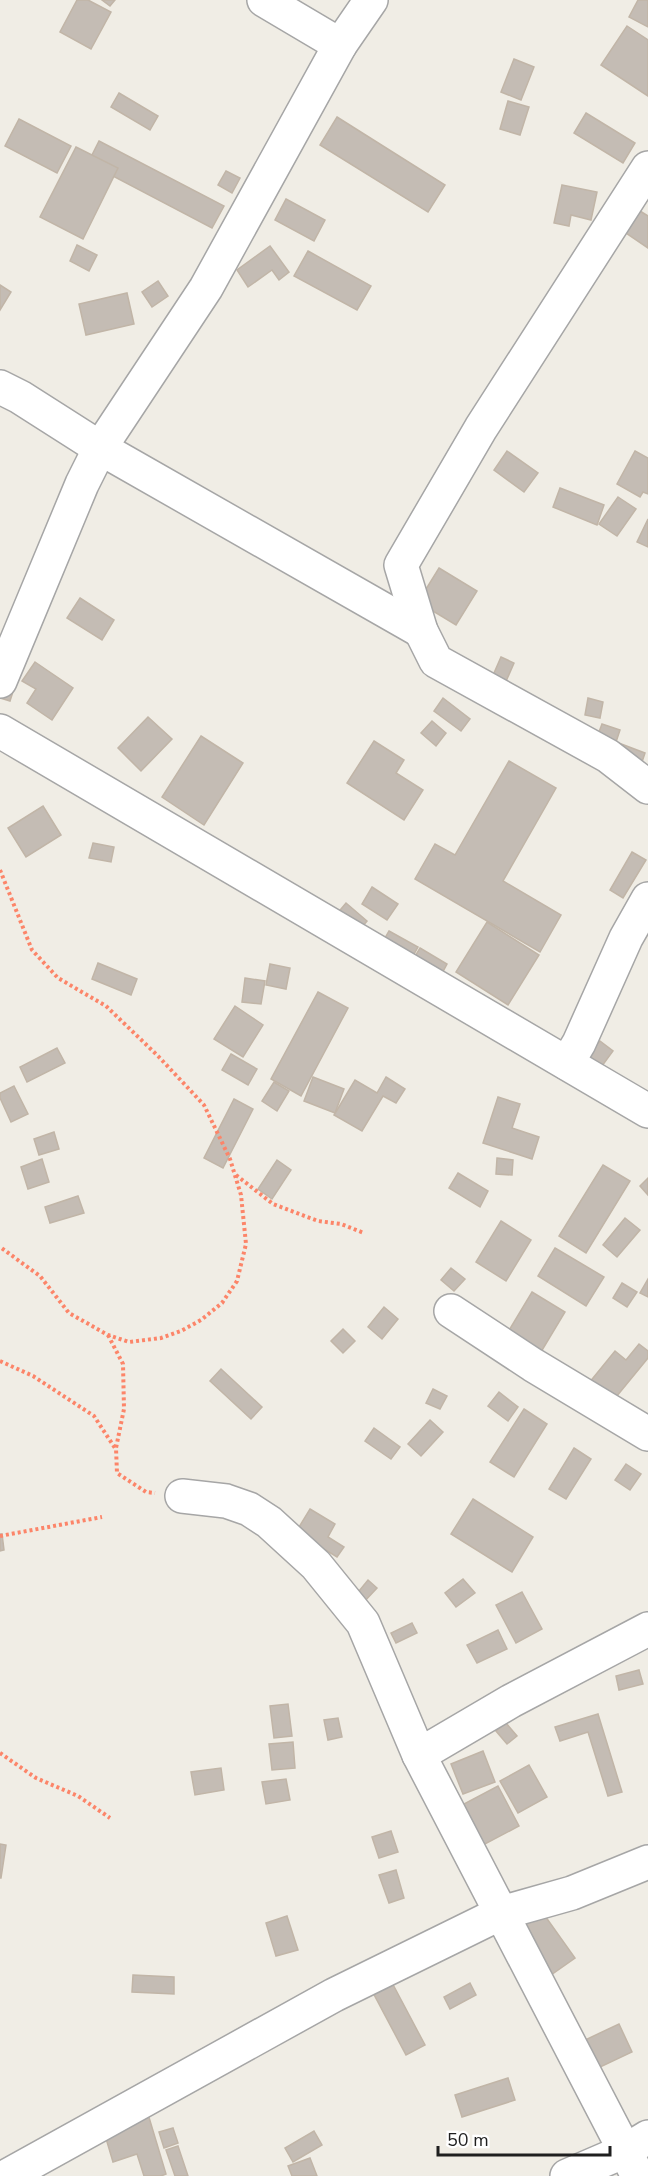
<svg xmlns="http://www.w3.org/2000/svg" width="648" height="2176" font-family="'Nunito Sans',sans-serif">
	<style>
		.building { fill: #c4bcb4; stroke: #c1b5a7; stroke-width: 1.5 }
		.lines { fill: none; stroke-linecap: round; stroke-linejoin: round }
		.minor-casing { stroke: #a6a6a6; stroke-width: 36 }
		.path { stroke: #fc8569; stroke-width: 4; stroke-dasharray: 3 3; stroke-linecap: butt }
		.minor { stroke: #fff; stroke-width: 33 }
	</style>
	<rect width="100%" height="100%" fill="#f0ede5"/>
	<g class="building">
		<path d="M77 0H88L111 12 91 49 60 32Z"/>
		<path d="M102 0H115L110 6Z"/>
		<path d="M638 0H648V27L629 17Z"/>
		<path d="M627 26 648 40V96L601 65Z"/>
		<path d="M514 59 534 67 521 100 501 92Z"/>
		<path d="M119 93 158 116 150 130 111 107Z"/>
		<path d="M508 101 529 107 520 135 500 129Z"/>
		<path d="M586 113 635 143 623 163 574 133Z"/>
		<path d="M337 117 445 185 428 212 320 145Z"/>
		<path d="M19 119 71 146 57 173 5 146Z"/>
		<path d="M99 141 224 206 212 228 88 163Z"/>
		<path d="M76 147 118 168 83 239 40 217Z"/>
		<path d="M226 171 240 178 232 193 218 185Z"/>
		<path d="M562 185 597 192 591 220 571 215 569 226 554 223Z"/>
		<path d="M286 199 325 220 314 241 275 220Z"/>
		<path d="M640 211 648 216V248L626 233Z"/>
		<path d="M77 245 97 255 89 271 70 261Z"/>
		<path d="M270 246 289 272 279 280 272 270 248 287 237 270Z"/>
		<path d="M308 251 371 286 357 310 294 276Z"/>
		<path d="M158 281 168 296 152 307 142 292Z"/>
		<path d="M0 285 11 292 0 310Z"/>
		<path d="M127 293 134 324 86 335 79 304Z"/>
		<path d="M507 451 538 473 524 492 494 470Z"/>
		<path d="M635 451 648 458V494L643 492 640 497 617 484Z"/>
		<path d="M560 488 604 505 597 525 553 507Z"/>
		<path d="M618 497 636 509 617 536 599 524Z"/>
		<path d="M648 519V547L637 542Z"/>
		<path d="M439 568 477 591 456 625 418 602Z"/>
		<path d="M80 598 114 620 102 640 67 618Z"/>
		<path d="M501 657 514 663 504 686 491 680Z"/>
		<path d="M35 662 73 688 52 720 27 703 36 689 22 681Z"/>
		<path d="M17 679 10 701 0 698V682Z"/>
		<path d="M443 698 470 719 461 731 434 711Z"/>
		<path d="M588 698 603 702 600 718 585 715Z"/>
		<path d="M148 717 172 739 141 771 118 748Z"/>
		<path d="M432 721 446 733 436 746 421 733Z"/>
		<path d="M602 724 620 730 616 742 645 753 641 765 593 748Z"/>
		<path d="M201 736 243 763 204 825 162 797Z"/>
		<path d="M374 741 404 760 396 773 423 790 404 820 347 783Z"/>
		<path d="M509 761 556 788 503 881 561 915 540 952 415 879 435 844 455 855Z"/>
		<path d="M43 806 61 835 26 857 8 828Z"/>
		<path d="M93 843 114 847 111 862 89 858Z"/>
		<path d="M632 852 646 860 623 898 610 890Z"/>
		<path d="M372 887 398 904 387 920 362 904Z"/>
		<path d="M346 903 367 921 357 933 336 915Z"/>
		<path d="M487 922 539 955 508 1005 456 972Z"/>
		<path d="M389 931 418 947 410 961 381 945Z"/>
		<path d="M420 948 447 964 439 979 411 963Z"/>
		<path d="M98 963 137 979 131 995 92 979Z"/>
		<path d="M270 964 290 968 286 989 266 985Z"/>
		<path d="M245 978 265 981 261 1004 242 1002Z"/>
		<path d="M318 992 348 1008 301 1096 271 1079Z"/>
		<path d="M235 1006 263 1025 243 1057 214 1039Z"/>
		<path d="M600 1041 613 1051 602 1066 588 1055Z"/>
		<path d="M57 1048 65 1063 27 1082 20 1067Z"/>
		<path d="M231 1054 257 1069 248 1085 222 1070Z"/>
		<path d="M313 1077 344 1089 335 1113 304 1101Z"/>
		<path d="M386 1077 405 1089 396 1103 383 1096 362 1131 334 1115 355 1080 377 1093Z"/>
		<path d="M274 1082 289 1091 277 1111 262 1101Z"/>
		<path d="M14 1086 28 1114 11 1122 0 1098V1093Z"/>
		<path d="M498 1097 520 1104 512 1128 539 1137 532 1159 483 1143Z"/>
		<path d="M234 1099 253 1109 223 1168 204 1158Z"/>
		<path d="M54 1132 59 1149 39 1155 34 1139Z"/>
		<path d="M497 1158 513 1160 512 1175 496 1174Z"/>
		<path d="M42 1159 49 1182 28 1189 21 1167Z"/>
		<path d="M277 1160 291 1170 272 1199 258 1189Z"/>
		<path d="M603 1165 630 1181 586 1253 559 1236Z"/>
		<path d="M458 1173 488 1191 480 1207 449 1188Z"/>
		<path d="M648 1178V1195L640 1186Z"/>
		<path d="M78 1196 84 1213 50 1223 45 1207Z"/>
		<path d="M625 1218 640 1230 617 1257 603 1245Z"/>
		<path d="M501 1221 531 1240 506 1281 476 1262Z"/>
		<path d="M555 1248 604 1277 586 1306 538 1276Z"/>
		<path d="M451 1268 465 1279 454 1291 441 1280Z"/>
		<path d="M648 1279V1297L640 1293Z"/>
		<path d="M622 1283 637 1292 627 1307 613 1298Z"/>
		<path d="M532 1292 565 1312 541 1352 508 1332Z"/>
		<path d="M384 1307 398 1319 382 1339 368 1327Z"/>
		<path d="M343 1329 355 1341 343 1353 331 1341Z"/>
		<path d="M639 1344 648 1351V1358L612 1402 589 1383 615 1351 626 1360Z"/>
		<path d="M221 1369 262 1407 251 1419 210 1381Z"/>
		<path d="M433 1389 447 1396 440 1409 426 1403Z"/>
		<path d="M499 1392 518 1407 508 1421 488 1406Z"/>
		<path d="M524 1409 547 1424 514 1477 490 1462Z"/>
		<path d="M430 1420 443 1432 421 1456 408 1444Z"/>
		<path d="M374 1428 400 1447 391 1459 365 1441Z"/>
		<path d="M574 1448 591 1459 566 1499 549 1489Z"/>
		<path d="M626 1464 641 1474 630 1490 615 1480Z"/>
		<path d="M473 1499 533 1537 512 1572 451 1534Z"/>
		<path d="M310 1509 335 1524 328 1537 344 1547 337 1557 296 1532Z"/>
		<path d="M0 1534H2L4 1550 0 1551Z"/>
		<path d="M463 1579 475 1593 456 1607 445 1593Z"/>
		<path d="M368 1580 377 1588 363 1603 355 1596Z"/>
		<path d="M522 1592 542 1629 516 1643 496 1605Z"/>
		<path d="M412 1623 417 1633 396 1643 391 1633Z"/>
		<path d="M498 1630 507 1649 477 1663 467 1645Z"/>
		<path d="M639 1670 643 1684 619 1690 616 1676Z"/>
		<path d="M288 1704 292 1736 274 1738 270 1706Z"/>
		<path d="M598 1714 622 1792 608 1796 588 1732 560 1741 555 1727Z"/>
		<path d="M338 1718 342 1737 328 1740 324 1720Z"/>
		<path d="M506 1723 517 1736 507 1744 496 1731Z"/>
		<path d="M293 1742 295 1768 272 1770 269 1744Z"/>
		<path d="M483 1751 495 1782 463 1794 451 1764Z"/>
		<path d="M529 1765 547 1797 518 1813 500 1781Z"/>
		<path d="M221 1768 224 1790 195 1795 191 1772Z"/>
		<path d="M286 1779 290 1800 266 1804 262 1782Z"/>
		<path d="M498 1786 519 1826 483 1845 462 1805Z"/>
		<path d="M391 1831 398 1852 379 1858 372 1837Z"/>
		<path d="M0 1844 6 1845 1 1878H0Z"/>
		<path d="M396 1870 404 1898 389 1903 379 1875Z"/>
		<path d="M528 1892 575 1958 541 1982 495 1916Z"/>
		<path d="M287 1916 298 1950 276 1956 266 1923Z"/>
		<path d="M133 1975 174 1977V1994L132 1992Z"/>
		<path d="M389 1977 425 2045 406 2055 370 1987Z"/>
		<path d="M470 1983 476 1995 450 2009 444 1997Z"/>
		<path d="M619 2024 632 2052 598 2068 585 2040Z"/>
		<path d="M508 2078 515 2100 462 2117 455 2095Z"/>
		<path d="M145 2104 166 2174 161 2176H144L137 2154 113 2162 100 2118Z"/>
		<path d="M173 2128 178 2143 164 2148 159 2132Z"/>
		<path d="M314 2131 322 2145 293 2162 285 2148Z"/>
		<path d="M178 2146 188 2176H175L166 2150Z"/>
		<path d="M310 2158 317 2176H292L288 2166Z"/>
	</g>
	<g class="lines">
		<defs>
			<g id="minor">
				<path d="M264 0 340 45"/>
				<path d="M648 168 481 428 401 565 421 631 436 661 608 756 648 787"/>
				<path d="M0 387 20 397 100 448 421 631"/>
				<path d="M0 681 82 484 100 448 206 288 340 45 371 0"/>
				<path d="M0 731 648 1111"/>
				<path d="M567 1063 579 1043 626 938 648 899"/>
				<path d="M451 1311 533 1365 648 1434"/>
				<path d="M182 1496 226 1501 249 1509 269 1522 316 1565 363 1623 419 1755 638 2176"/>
				<path d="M419 1755 511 1701 648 1629"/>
				<path d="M7 2176 334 1995 501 1913 572 1893 648 1862"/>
				<path d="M567 2176 625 2151 648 2137"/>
			</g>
		</defs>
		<use href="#minor" class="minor-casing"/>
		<g class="path">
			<path d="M0 870 32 950 58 978 106 1006 158 1056 204 1105 230 1159 241 1195 246 1244 237 1281 222 1303 201 1320 181 1331 161 1338 129 1342 108 1335 69 1313 40 1276 0 1247"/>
			<path d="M236 1175 273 1204 318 1221 341 1224 364 1233"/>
			<path d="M108 1335 123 1364 124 1409 116 1448 117 1473 146 1492 155 1493"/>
			<path d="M0 1361 33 1376 94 1416 115 1448"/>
			<path d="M0 1536 102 1517"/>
			<path d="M0 1753 36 1778 78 1796 110 1818"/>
		</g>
		<use href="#minor" class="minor"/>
	</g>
	<path d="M438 2146v9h172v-9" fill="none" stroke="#1f1f1f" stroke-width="3"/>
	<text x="447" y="2146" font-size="18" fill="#1f1f1f" stroke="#ffffff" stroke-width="4.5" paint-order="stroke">50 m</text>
</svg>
